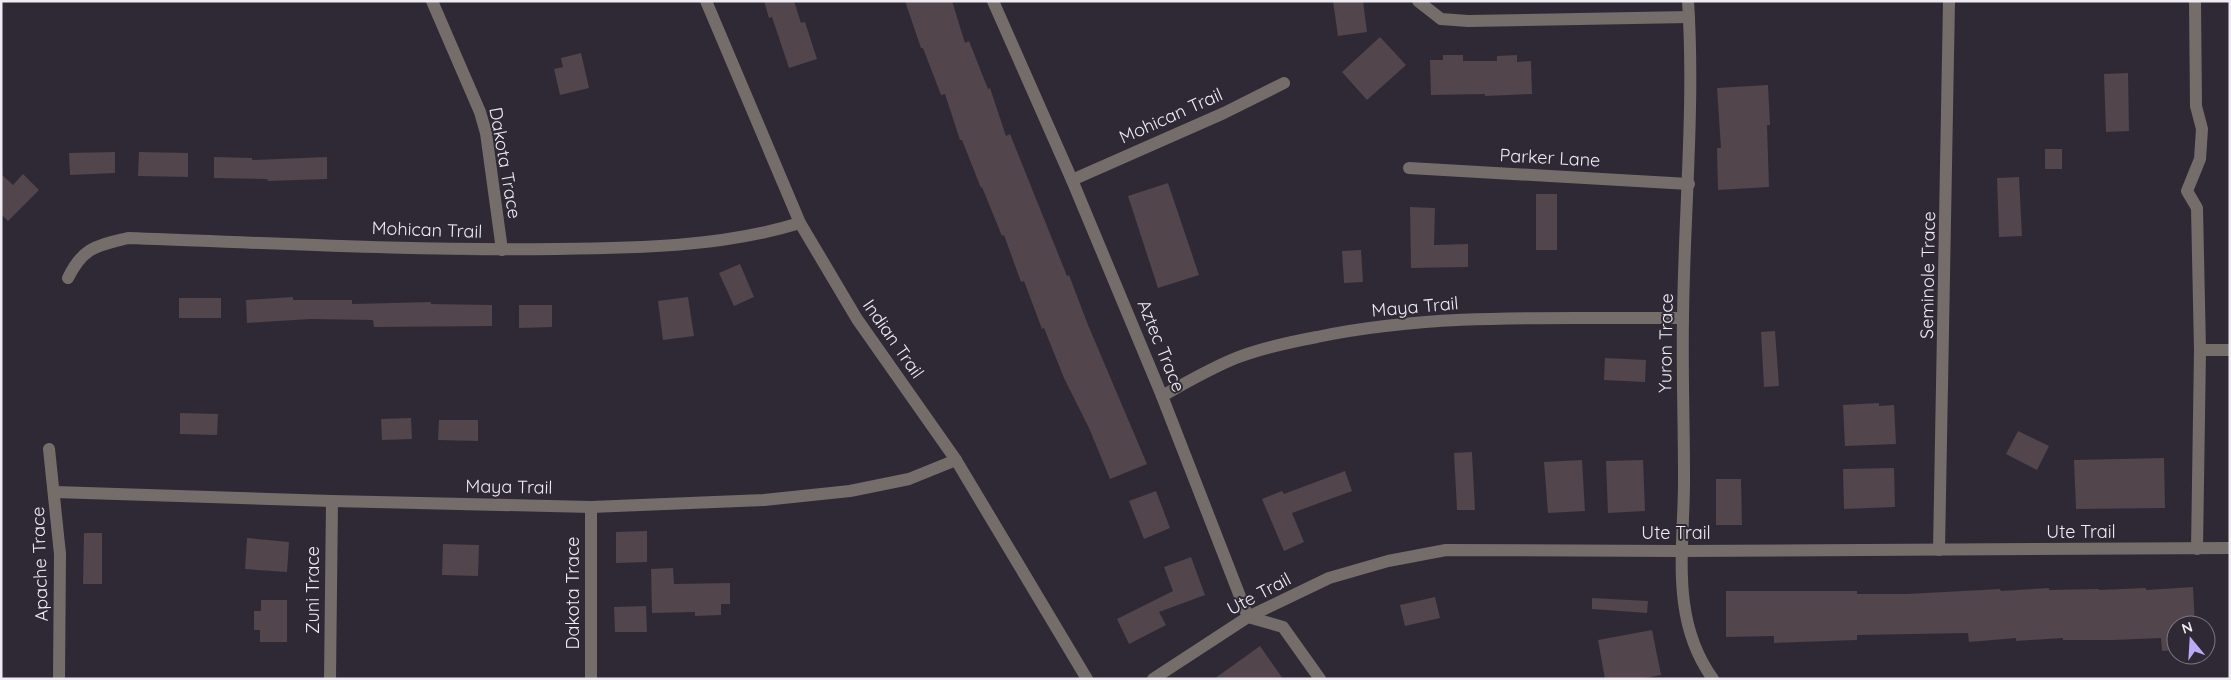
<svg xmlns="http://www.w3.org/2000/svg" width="2231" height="680" font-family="Quicksand,sans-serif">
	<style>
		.building { fill: #52454c }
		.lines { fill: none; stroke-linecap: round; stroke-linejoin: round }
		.minor { stroke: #746d6a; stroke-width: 12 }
		.labels { text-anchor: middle; stroke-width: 4; stroke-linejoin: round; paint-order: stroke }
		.street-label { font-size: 18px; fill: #efebf3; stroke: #2f2935 }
	</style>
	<rect width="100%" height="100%" fill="#2f2935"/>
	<g class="building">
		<path d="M764 1H794L801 23 805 22 817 59 789 68 772 17 769 18Z"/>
		<path d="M905 1H952L965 43 969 41 988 89 990 88 1006 136 1010 134 1067 276 1069 275 1088 325 1147 464 1110 479 1089 428 1064 378 1044 328 1042 329 1024 281 1021 282 1004 235 1002 236 982 187 981 188 962 140H960L945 94 941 95 923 48H921Z"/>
		<path d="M1333 1H1363L1367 32 1338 36Z"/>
		<path d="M1380 37 1406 65 1367 100 1342 72Z"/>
		<path d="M581 53 589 88 560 95 554 69 563 67 561 58Z"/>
		<path d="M1443 55H1463V61H1497V56L1517 55V62L1531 61 1532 94 1485 96V94L1431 95 1430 60H1443Z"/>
		<path d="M2128 73 2129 131 2106 132 2104 74Z"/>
		<path d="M1768 85 1770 125H1767L1769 187 1718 190 1717 148H1721L1717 88Z"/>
		<rect x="2045" y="149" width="17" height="20"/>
		<path d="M115 152V173L70 175 69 153Z"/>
		<path d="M139 152 188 153V177L138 176Z"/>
		<path d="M214 157 252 158V160L327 157V179L268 181 267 179 214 178Z"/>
		<path d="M1 174 13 185 23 174 39 190 8 221 1 214Z"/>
		<path d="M2019 177 2022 236 1999 237 1997 178Z"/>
		<path d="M1168 183 1199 275 1158 288 1128 196Z"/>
		<rect x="1536" y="194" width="21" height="56"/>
		<path d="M1410 207 1435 208 1434 245 1468 244V267L1411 268Z"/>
		<path d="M1361 250 1363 282 1344 283 1342 251Z"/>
		<path d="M740 264 754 297 734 306 719 273Z"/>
		<path d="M293 297V300H352V304L431 302V304L492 305V326L374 327 373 320 311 319 247 323 246 300Z"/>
		<path d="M688 297 694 336 663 340 658 301Z"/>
		<rect x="179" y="298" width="42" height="20"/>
		<path d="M519 305H552V327L519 328Z"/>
		<path d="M1775 331 1779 386 1764 387 1761 332Z"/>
		<path d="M1605 358 1646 360 1645 382 1604 380Z"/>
		<path d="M1879 403V406L1894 405 1896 444 1845 446 1843 405Z"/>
		<path d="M180 413 218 414 217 435 180 434Z"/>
		<path d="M411 418 412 439 382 440 381 419Z"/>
		<path d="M439 420H478V441L438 440Z"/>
		<path d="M2018 431 2049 446 2037 470 2006 454Z"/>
		<path d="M1472 452 1475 510H1457L1454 453Z"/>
		<path d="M2164 458 2165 508 2076 509 2074 460Z"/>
		<path d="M1582 460 1585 511 1548 513 1544 462Z"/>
		<path d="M1643 460 1645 511 1608 513 1606 461Z"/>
		<path d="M1894 468 1895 507 1844 509 1843 469Z"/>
		<path d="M1345 471 1352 491 1292 513 1304 542 1284 551 1262 499 1282 491 1284 494Z"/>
		<path d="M1716 479H1741L1742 525H1716Z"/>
		<path d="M1156 491 1170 528 1144 539 1129 501Z"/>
		<path d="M647 531V562L616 563V532Z"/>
		<path d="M84 533H102V584H83Z"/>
		<path d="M247 538 289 542 287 572 245 569Z"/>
		<path d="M443 544 479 545 478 576 442 575Z"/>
		<path d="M1191 557 1205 595 1159 612 1166 625 1129 644 1117 619 1173 591 1164 567Z"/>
		<path d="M673 568 674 584 730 583V604H721V615L695 616V612L652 613 651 569Z"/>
		<path d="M2193 587 2195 625H2176V650L2162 651 2161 638 2113 640H2063V638L2016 641V638L1969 642 1968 633 1857 635V640L1774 643V636L1726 637V591H1857V594H1907L2000 589 2001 591 2049 588V590L2099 589V590L2146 588V590Z"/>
		<path d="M1435 597 1440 618 1405 626 1400 605Z"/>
		<path d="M1592 598 1648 601 1647 613 1592 609Z"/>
		<path d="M261 600H287V642H260V630H254V611H261Z"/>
		<path d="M646 606 647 632H615L614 607Z"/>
		<path d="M1652 630 1661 675 1640 679H1605L1598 640Z"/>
		<path d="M1260 646 1283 679H1214Z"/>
	</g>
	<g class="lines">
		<g class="minor">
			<path d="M432 1 480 112 486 133 502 250"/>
			<path d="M706 1 800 223 857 319 956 460 1087 679"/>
			<path d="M993 1 1072 180 1162 396 1248 617 1283 627 1320 679"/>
			<path d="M1418 1 1441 19 1468 21 1689 17"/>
			<path d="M1688 1C1695 107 1684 213 1683 319 1682 370 1684 422 1684 474 1685 544 1668 617 1713 679"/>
			<path d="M2195 1 2196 106 2202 129 2200 159 2187 191 2197 208 2200 350 2197 549"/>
			<path d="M1409 168 1689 184"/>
			<path d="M1072 180 1224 113 1284 83"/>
			<path d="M68 278C83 247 96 246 128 238 270 243 413 251 556 249 638 248 721 247 800 223"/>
			<path d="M2200 350H2230"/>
			<path d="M1162 396C1187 382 1211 368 1236 358 1262 348 1290 342 1317 337 1436 312 1561 319 1683 318"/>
			<path d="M49 449 60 554 59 679"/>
			<path d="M55 492 332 501 591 507 764 500 850 491 909 479 956 460"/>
			<path d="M1939 550 1949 1"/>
			<path d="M330 679 332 501"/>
			<path d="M591 679V507"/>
			<path d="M1153 679 1248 617 1329 578 1388 561 1446 550 1680 551 2230 548"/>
		</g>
	</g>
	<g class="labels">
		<g class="street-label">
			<text transform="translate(1171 116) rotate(-24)" y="6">Mohican Trail</text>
			<text transform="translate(1550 158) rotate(3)" y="6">Parker Lane</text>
			<text transform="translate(505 163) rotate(80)" y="6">Dakota Trace</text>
			<text transform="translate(427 230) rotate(2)" y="6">Mohican Trail</text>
			<text transform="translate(1928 275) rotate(-89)" y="6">Seminole Trace</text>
			<text transform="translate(1415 307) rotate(-5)" y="6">Maya Trail</text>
			<text transform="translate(893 339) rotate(55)" y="6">Indian Trail</text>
			<text transform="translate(1666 343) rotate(-89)" y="6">Yuron Trace</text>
			<text transform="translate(1161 346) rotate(68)" y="6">Aztec Trace</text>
			<text transform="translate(509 487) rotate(1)" y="6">Maya Trail</text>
			<text x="2081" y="538">Ute Trail</text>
			<text x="1676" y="539">Ute Trail</text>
			<text transform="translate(40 564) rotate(-92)" y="6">Apache Trace</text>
			<text transform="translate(313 590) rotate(-90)" y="6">Zuni Trace</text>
			<text transform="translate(573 593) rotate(-90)" y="6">Dakota Trace</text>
			<text transform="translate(1259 594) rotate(-28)" y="6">Ute Trail</text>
		</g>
	</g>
	<rect width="2231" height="680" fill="none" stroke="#efebf3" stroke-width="5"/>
	<g transform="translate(2191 640) rotate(342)"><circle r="24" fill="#2f2935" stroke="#7c7781"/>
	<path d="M0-4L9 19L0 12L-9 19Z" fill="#b9abf7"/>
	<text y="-8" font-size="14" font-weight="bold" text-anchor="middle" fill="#efebf3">N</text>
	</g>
</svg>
